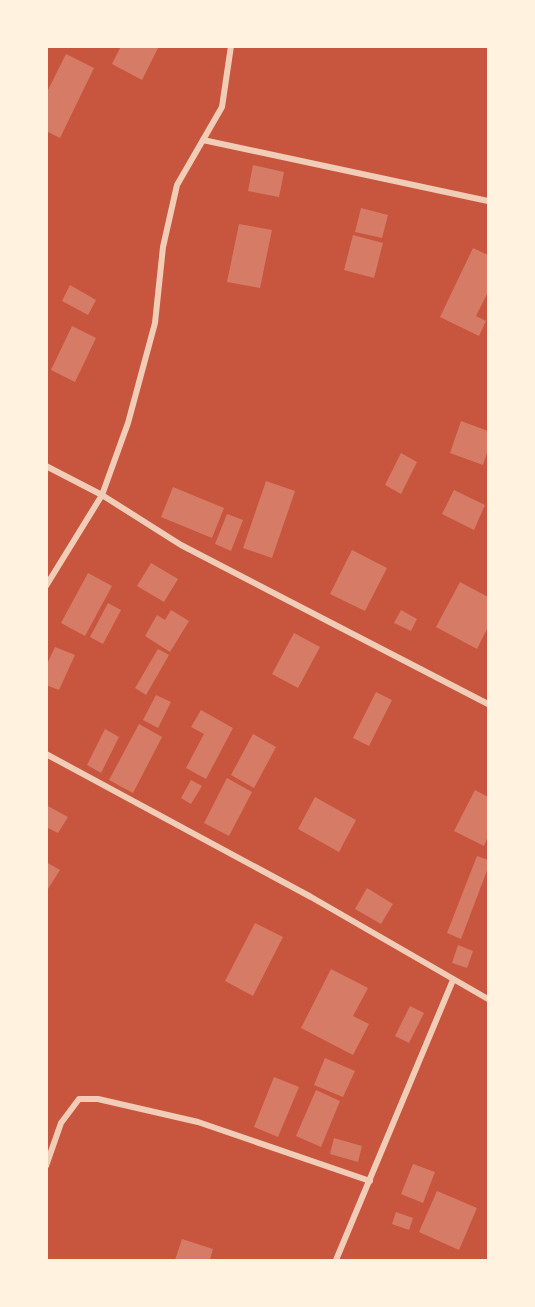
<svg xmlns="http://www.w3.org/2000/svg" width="535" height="1307" font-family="'Noto Sans',sans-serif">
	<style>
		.building { fill: #d67c66 }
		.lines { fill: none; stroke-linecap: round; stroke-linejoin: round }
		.minor { stroke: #f1ccb7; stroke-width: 6 }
	</style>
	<rect width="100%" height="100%" fill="#c8553d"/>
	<g class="building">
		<path d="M121 46H159L142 80 112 64Z"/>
		<path d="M66 54 94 68 60 138 46 131V94Z"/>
		<path d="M253 165 284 172 279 197 248 191Z"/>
		<path d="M361 208 388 215 382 238 355 232Z"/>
		<path d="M239 224 272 230 260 288 227 282Z"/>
		<path d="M353 235 383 243 374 278 344 270Z"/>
		<path d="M473 248 488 255V292L476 316 486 321 479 336 440 317Z"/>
		<path d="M70 285 96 300 88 315 62 301Z"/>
		<path d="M72 326 96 338 75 382 51 370Z"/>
		<path d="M461 421 488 431V450L483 465 450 453Z"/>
		<path d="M401 453 417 462 401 494 385 485Z"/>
		<path d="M266 481 295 491 272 558 243 548Z"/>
		<path d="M173 487 224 508 212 538 161 517Z"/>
		<path d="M454 490 485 505 474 530 442 514Z"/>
		<path d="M227 514 243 520 231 551 215 544Z"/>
		<path d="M352 550 387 568 365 611 330 594Z"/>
		<path d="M151 563 178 579 164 602 137 586Z"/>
		<path d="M88 573 112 586 85 636 61 623Z"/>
		<path d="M460 582 488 597V627L477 649 436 627Z"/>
		<path d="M108 603 121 610 103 644 90 637Z"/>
		<path d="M171 610 189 621 170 652 145 636 157 615 165 620Z"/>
		<path d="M401 610 417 619 411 631 394 623Z"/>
		<path d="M294 633 320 647 298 688 272 674Z"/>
		<path d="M55 647 75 655 59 690 46 685V666Z"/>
		<path d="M158 649 169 655 146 695 135 688Z"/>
		<path d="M376 692 392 700 369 746 353 738Z"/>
		<path d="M156 695 171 702 158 728 143 720Z"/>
		<path d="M201 710 233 728 206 779 186 768 204 734 191 727Z"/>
		<path d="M139 724 162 737 133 793 109 780Z"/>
		<path d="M105 729 119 737 101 773 87 765Z"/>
		<path d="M253 734 276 747 254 788 231 775Z"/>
		<path d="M227 778 252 792 229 836 204 823Z"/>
		<path d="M191 780 202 786 191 804 181 798Z"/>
		<path d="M475 790 488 797V836L484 846 454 831Z"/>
		<path d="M315 797 356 820 339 852 298 829Z"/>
		<path d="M46 805 68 817 58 833 46 827Z"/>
		<path d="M477 856 488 860V868L461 939 447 933Z"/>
		<path d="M46 862 60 870 46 892Z"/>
		<path d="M367 888 393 904 381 924 355 909Z"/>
		<path d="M255 923 283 937 253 996 225 981Z"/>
		<path d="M458 945 473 951 467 968 452 963Z"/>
		<path d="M331 969 368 988 353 1016 369 1024 353 1055 301 1028Z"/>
		<path d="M410 1006 424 1013 409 1043 395 1036Z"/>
		<path d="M325 1058 355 1071 343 1097 314 1085Z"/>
		<path d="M274 1077 299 1087 278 1137 254 1127Z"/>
		<path d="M316 1090 340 1101 321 1147 296 1136Z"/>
		<path d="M334 1138 362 1146 358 1162 330 1154Z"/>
		<path d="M413 1164 435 1172 423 1203 401 1194Z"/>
		<path d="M437 1191 477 1208 459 1250 419 1232Z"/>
		<path d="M396 1212 413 1218 409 1230 392 1224Z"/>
		<path d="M182 1239 213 1249 210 1260H175Z"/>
	</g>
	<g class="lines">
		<g class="minor">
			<path d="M231 46 222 107 177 185 163 247 155 323 128 423 102 495 181 545 488 704"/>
			<path d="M203 140 488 201"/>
			<path d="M46 466 102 495 46 586"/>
			<path d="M46 754 311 897 488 999"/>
			<path d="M46 1166 61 1123 79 1099H98L198 1122 370 1181"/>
			<path d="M336 1260 453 980"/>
		</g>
	</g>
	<rect width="535" height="1307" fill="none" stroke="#fff3e0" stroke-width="96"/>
</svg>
